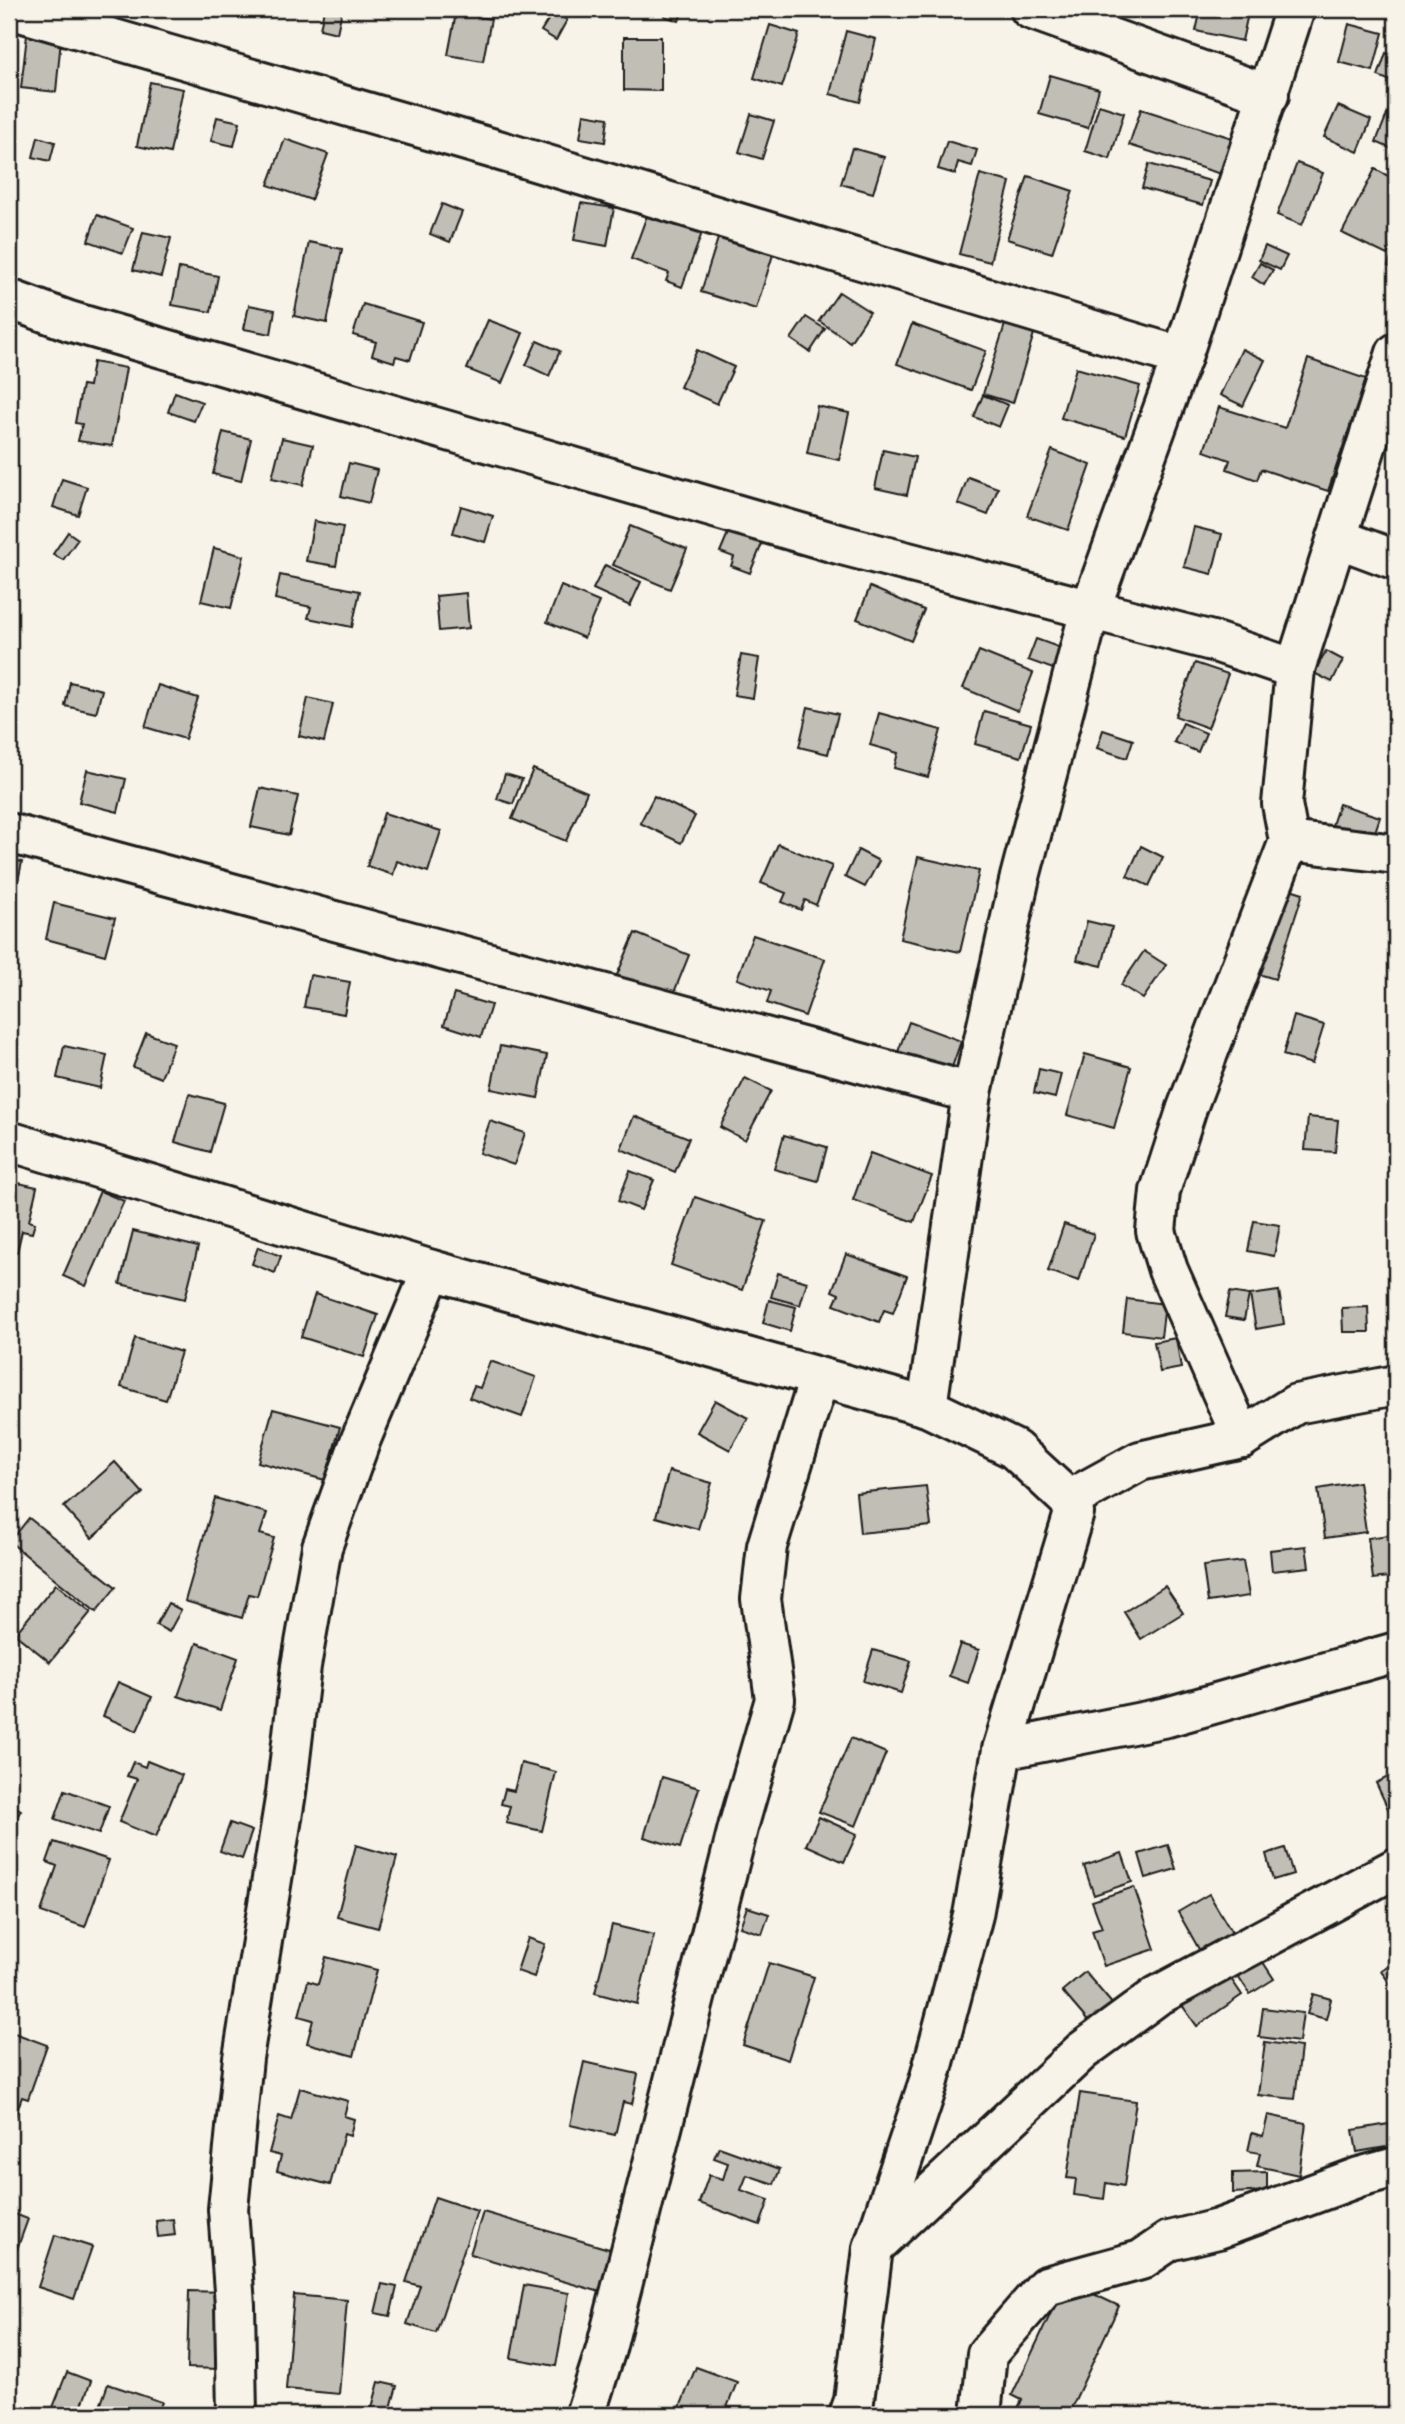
<svg xmlns="http://www.w3.org/2000/svg" width="1405" height="2424" font-family="'Gochi Hand',sans-serif">
	<style>
		.building { fill: #c0beb5; stroke: #1c1c1c; stroke-width: 2 }
		.lines { fill: none; stroke-linecap: round; stroke-linejoin: round }
		.street-casing { stroke: #1c1c1c; stroke-width: 44 }
		.street { stroke: #f7f3e8; stroke-width: 38 }
	</style>
	<rect width="100%" height="100%" fill="#f7f3e8"/>
	<filter id="ink" filterUnits="userSpaceOnUse"><feTurbulence type="fractalNoise" baseFrequency=".0143" numOctaves="2"/><feDisplacementMap in="SourceGraphic" scale="14" xChannelSelector="R" yChannelSelector="G"/><feConvolveMatrix kernelMatrix="1 2 1 2 8 2 1 2 1" color-interpolation-filters="sRGB"/></filter>
	<g filter="url(#ink)">
		<g class="building">
			<path d="M324 9 342 10 337 33 320 29Z"/>
			<path d="M663 9H683L679 21 664 16Z"/>
			<path d="M1201 9H1249L1242 41 1196 31Z"/>
			<path d="M553 12 567 20 556 40 541 31Z"/>
			<path d="M456 13 491 19 483 61 448 55Z"/>
			<path d="M1349 24 1383 33 1373 71 1339 62Z"/>
			<path d="M770 25 799 34 782 87 754 78Z"/>
			<path d="M846 31 876 39 860 102 830 94Z"/>
			<path d="M27 35 61 39 56 92 21 88Z"/>
			<path d="M624 37H661V91L624 90Z"/>
			<path d="M1386 53 1396 56V83L1378 76Z"/>
			<path d="M1050 75 1099 89 1088 128 1039 114Z"/>
			<path d="M150 82 183 89 170 153 137 146Z"/>
			<path d="M1394 97 1396 98V155L1391 153 1392 149 1376 142Z"/>
			<path d="M1099 105 1124 113 1110 159 1085 151Z"/>
			<path d="M1338 106 1371 120 1358 152 1324 137Z"/>
			<path d="M1141 109 1232 138 1221 174 1129 145Z"/>
			<path d="M584 114 608 118 605 142 580 138Z"/>
			<path d="M751 114 774 121 762 159 739 152Z"/>
			<path d="M217 117 240 122 234 146 211 141Z"/>
			<path d="M38 137 55 142 50 161 33 157Z"/>
			<path d="M285 139 328 154 311 200 268 185Z"/>
			<path d="M947 141 977 150 972 166 958 162 955 174 938 169Z"/>
			<path d="M852 148 884 157 873 193 841 184Z"/>
			<path d="M1297 163 1323 173 1302 225 1277 215Z"/>
			<path d="M1149 164 1210 181 1203 205 1142 188Z"/>
			<path d="M1375 169 1396 180V237L1387 255 1342 233Z"/>
			<path d="M980 174 1010 182 990 262 959 254Z"/>
			<path d="M1028 176 1073 191 1052 253 1007 239Z"/>
			<path d="M581 203 614 208 607 246 574 240Z"/>
			<path d="M442 204 462 212 450 242 430 234Z"/>
			<path d="M649 210 703 230 682 287 666 281 669 273 631 259Z"/>
			<path d="M97 215 133 228 123 253 88 241Z"/>
			<path d="M9 216 15 217 9 249Z"/>
			<path d="M721 229 776 245 756 309 701 292Z"/>
			<path d="M143 232 171 238 161 277 133 270Z"/>
			<path d="M309 242 342 249 327 323 294 316Z"/>
			<path d="M1265 246 1287 256 1280 270 1259 260Z"/>
			<path d="M1393 253 1396 255V269L1388 266Z"/>
			<path d="M1260 263 1273 270 1264 285 1252 277Z"/>
			<path d="M179 268 218 276 211 312 172 305Z"/>
			<path d="M839 292 870 312 850 342 819 321Z"/>
			<path d="M363 304 422 322 410 360 396 356 394 362 372 355 376 342 353 335Z"/>
			<path d="M249 305 275 310 271 334 244 329Z"/>
			<path d="M806 317 825 329 810 352 791 339Z"/>
			<path d="M1007 318 1036 327 1013 403 983 394Z"/>
			<path d="M488 320 523 333 502 383 467 369Z"/>
			<path d="M912 324 986 351 971 390 897 364Z"/>
			<path d="M537 341 560 351 549 376 526 365Z"/>
			<path d="M1242 349 1265 360 1243 406 1220 395Z"/>
			<path d="M697 350 734 367 717 404 680 387Z"/>
			<path d="M1308 359 1366 379 1328 491 1261 469 1257 480 1227 469 1230 460 1204 451 1219 407 1285 428Z"/>
			<path d="M93 362 126 368 112 446 78 441 82 424 75 423 82 385 89 386Z"/>
			<path d="M1076 368 1140 386 1125 436 1061 418Z"/>
			<path d="M175 392 202 402 194 421 168 412Z"/>
			<path d="M983 395 1008 405 999 427 974 417Z"/>
			<path d="M817 406 849 413 839 460 807 453Z"/>
			<path d="M223 432 251 439 241 481 213 474Z"/>
			<path d="M282 438 313 445 303 485 272 478Z"/>
			<path d="M883 450 915 457 907 495 875 488Z"/>
			<path d="M1052 450 1091 465 1068 530 1027 516Z"/>
			<path d="M349 463 377 470 369 503 341 496Z"/>
			<path d="M968 477 998 488 988 515 958 504Z"/>
			<path d="M62 479 87 487 78 515 53 507Z"/>
			<path d="M461 506 493 516 485 542 453 533Z"/>
			<path d="M314 521 343 527 336 566 306 561Z"/>
			<path d="M630 526 687 549 670 589 613 565Z"/>
			<path d="M731 526 764 539 750 573 731 566 734 557 720 552Z"/>
			<path d="M1194 527 1222 534 1212 574 1184 567Z"/>
			<path d="M68 532 78 539 63 560 53 554Z"/>
			<path d="M214 548 244 556 231 608 201 601Z"/>
			<path d="M605 565 641 582 630 606 593 589Z"/>
			<path d="M280 575 360 591 352 627 308 618 311 607 275 599Z"/>
			<path d="M561 586 599 602 584 638 547 622Z"/>
			<path d="M870 587 924 610 911 641 857 619Z"/>
			<path d="M466 593 469 628 439 631 436 596Z"/>
			<path d="M1036 639 1061 648 1053 669 1028 660Z"/>
			<path d="M979 651 1033 673 1018 711 963 688Z"/>
			<path d="M1326 651 1343 660 1332 682 1314 673Z"/>
			<path d="M741 655 759 658 753 698 734 695Z"/>
			<path d="M1195 663 1228 674 1208 728 1175 716Z"/>
			<path d="M70 682 102 690 96 713 65 706Z"/>
			<path d="M158 685 198 698 185 739 145 727Z"/>
			<path d="M308 698 333 704 324 742 299 736Z"/>
			<path d="M808 707 838 714 828 754 799 747Z"/>
			<path d="M984 711 1031 724 1021 757 975 744Z"/>
			<path d="M879 713 941 730 928 777 894 768 898 753 870 745Z"/>
			<path d="M1183 723 1206 733 1198 752 1174 742Z"/>
			<path d="M1103 730 1133 740 1127 758 1097 748Z"/>
			<path d="M533 769 587 792 566 841 512 819Z"/>
			<path d="M87 770 126 779 118 812 79 802Z"/>
			<path d="M505 774 522 779 513 804 497 799Z"/>
			<path d="M260 788 298 796 289 835 251 827Z"/>
			<path d="M654 796 695 816 681 843 640 823Z"/>
			<path d="M1339 804 1380 817 1373 838 1332 825Z"/>
			<path d="M384 813 441 831 428 872 397 861 393 875 367 866Z"/>
			<path d="M778 844 832 866 816 905 805 900 801 910 782 902 786 893 761 883Z"/>
			<path d="M1141 846 1163 857 1149 886 1127 876Z"/>
			<path d="M858 850 879 861 865 887 845 877Z"/>
			<path d="M918 857 979 871 960 952 900 939Z"/>
			<path d="M9 859 22 862 18 881 9 879Z"/>
			<path d="M1274 884 1303 893 1275 979 1246 970Z"/>
			<path d="M54 903 115 918 105 955 46 939Z"/>
			<path d="M1395 919H1396V940L1390 938Z"/>
			<path d="M1087 921 1112 927 1102 966 1077 960Z"/>
			<path d="M635 933 689 955 669 1005 614 982Z"/>
			<path d="M753 935 825 959 805 1016 767 1003 771 991 737 979Z"/>
			<path d="M1144 951 1166 965 1143 999 1121 985Z"/>
			<path d="M310 975 350 982 344 1014 304 1007Z"/>
			<path d="M454 994 491 1005 481 1037 444 1025Z"/>
			<path d="M1294 1016 1324 1025 1312 1064 1283 1055Z"/>
			<path d="M909 1022 961 1041 948 1079 895 1060Z"/>
			<path d="M146 1033 174 1043 161 1078 133 1067Z"/>
			<path d="M64 1046 107 1055 100 1088 57 1078Z"/>
			<path d="M500 1046 547 1055 538 1098 491 1089Z"/>
			<path d="M1085 1054 1131 1067 1114 1128 1067 1115Z"/>
			<path d="M1039 1069 1061 1074 1055 1098 1034 1093Z"/>
			<path d="M745 1078 771 1091 745 1140 720 1127Z"/>
			<path d="M189 1094 224 1103 210 1152 175 1142Z"/>
			<path d="M634 1116 689 1138 675 1172 621 1149Z"/>
			<path d="M1308 1117 1338 1120 1335 1152 1305 1150Z"/>
			<path d="M490 1121 525 1133 514 1165 479 1153Z"/>
			<path d="M784 1135 827 1147 818 1181 774 1169Z"/>
			<path d="M870 1153 932 1176 914 1222 853 1200Z"/>
			<path d="M630 1171 654 1180 641 1210 618 1201Z"/>
			<path d="M9 1181 37 1187 29 1221 35 1223 32 1233 22 1231 17 1252 9 1250Z"/>
			<path d="M100 1191 124 1201 86 1286 63 1276Z"/>
			<path d="M695 1197 766 1221 742 1290 671 1265Z"/>
			<path d="M1254 1221 1280 1225 1274 1256 1248 1251Z"/>
			<path d="M1064 1224 1094 1234 1079 1281 1048 1271Z"/>
			<path d="M133 1231 198 1247 185 1299 120 1284Z"/>
			<path d="M258 1247 281 1256 275 1273 252 1264Z"/>
			<path d="M846 1254 907 1276 893 1313 884 1310 879 1322 834 1305 839 1294 832 1291Z"/>
			<path d="M778 1273 807 1282 800 1305 771 1297Z"/>
			<path d="M1279 1291 1284 1324 1256 1329 1250 1295Z"/>
			<path d="M1230 1292 1249 1295 1244 1320 1225 1317Z"/>
			<path d="M315 1294 378 1315 364 1357 301 1337Z"/>
			<path d="M1127 1299 1165 1304 1161 1337 1123 1332Z"/>
			<path d="M769 1300 796 1307 790 1331 763 1323Z"/>
			<path d="M1368 1307 1369 1332H1343L1342 1308Z"/>
			<path d="M135 1338 181 1352 166 1400 121 1387Z"/>
			<path d="M1176 1338 1181 1368 1160 1372 1154 1342Z"/>
			<path d="M490 1361 536 1377 522 1417 469 1398 474 1386 480 1388Z"/>
			<path d="M715 1400 748 1418 730 1450 697 1432Z"/>
			<path d="M273 1409 340 1427 325 1480 258 1462Z"/>
			<path d="M115 1462 143 1493 92 1538 64 1507Z"/>
			<path d="M669 1471 712 1483 698 1529 656 1517Z"/>
			<path d="M1359 1482 1366 1532 1325 1538 1318 1489Z"/>
			<path d="M926 1486 931 1526 860 1533 856 1493Z"/>
			<path d="M215 1498 267 1513 260 1534 274 1538 257 1596 249 1594 242 1618 185 1601Z"/>
			<path d="M29 1518 116 1587 96 1612 10 1542Z"/>
			<path d="M1396 1534V1576L1373 1579 1368 1538Z"/>
			<path d="M1306 1546 1309 1567 1272 1571 1270 1550Z"/>
			<path d="M1243 1561 1249 1596 1208 1602 1203 1566Z"/>
			<path d="M56 1584 91 1612 50 1662 15 1634Z"/>
			<path d="M1165 1586 1183 1613 1141 1639 1124 1612Z"/>
			<path d="M168 1603 181 1610 169 1632 156 1625Z"/>
			<path d="M197 1643 238 1658 220 1710 178 1696Z"/>
			<path d="M960 1644 979 1650 968 1683 949 1676Z"/>
			<path d="M873 1650 911 1661 901 1693 863 1681Z"/>
			<path d="M118 1682 152 1697 137 1731 103 1716Z"/>
			<path d="M851 1738 886 1753 856 1826 819 1812Z"/>
			<path d="M147 1761 182 1775 156 1837 119 1822 137 1779 127 1776 133 1762 145 1767Z"/>
			<path d="M521 1763 556 1772 542 1831 506 1823 510 1806 501 1804 505 1789 514 1791Z"/>
			<path d="M1396 1773V1813L1391 1815 1376 1783Z"/>
			<path d="M662 1777 699 1788 680 1848 644 1837Z"/>
			<path d="M65 1790 109 1806 99 1834 55 1819Z"/>
			<path d="M9 1803 21 1810 9 1830Z"/>
			<path d="M819 1817 857 1834 844 1862 806 1845Z"/>
			<path d="M230 1823 252 1831 242 1859 220 1851Z"/>
			<path d="M54 1842 109 1860 85 1927 41 1912 57 1866 47 1862Z"/>
			<path d="M356 1845 397 1857 378 1928 337 1917Z"/>
			<path d="M1168 1845 1176 1869 1146 1878 1139 1854Z"/>
			<path d="M1285 1848 1293 1874 1273 1880 1266 1854Z"/>
			<path d="M1122 1853 1132 1882 1094 1895 1084 1866Z"/>
			<path d="M1134 1887 1155 1949 1104 1966 1092 1931 1102 1928 1092 1901Z"/>
			<path d="M1209 1894 1232 1933 1200 1951 1178 1912Z"/>
			<path d="M747 1907 769 1914 762 1934 740 1927Z"/>
			<path d="M612 1925 654 1935 637 2004 595 1993Z"/>
			<path d="M528 1938 545 1944 534 1977 517 1971Z"/>
			<path d="M1257 1953 1274 1979 1250 1994 1233 1968Z"/>
			<path d="M326 1957 377 1970 354 2056 307 2043 313 2020 299 2016 308 1981 318 1984Z"/>
			<path d="M1396 1961V1994L1381 1970Z"/>
			<path d="M769 1963 814 1977 788 2060 743 2045Z"/>
			<path d="M1225 1970 1242 1995 1197 2026 1179 2001Z"/>
			<path d="M1085 1972 1114 2006 1092 2026 1062 1991Z"/>
			<path d="M1313 1994 1331 1999 1326 2019 1307 2014Z"/>
			<path d="M1263 2008 1303 2013 1299 2042 1259 2037Z"/>
			<path d="M9 2031 47 2045 28 2099 22 2097 9 2133Z"/>
			<path d="M1265 2042 1301 2047 1295 2099 1258 2095Z"/>
			<path d="M584 2062 638 2074 632 2104 623 2102 615 2135 570 2125Z"/>
			<path d="M300 2088 348 2101 344 2116 354 2119 350 2136 344 2134 330 2185 277 2171 281 2156 269 2153 279 2116 291 2120Z"/>
			<path d="M1080 2093 1136 2101 1124 2186 1106 2183 1104 2199 1074 2195 1076 2179 1067 2178Z"/>
			<path d="M1268 2115 1306 2123 1299 2175 1257 2166 1260 2153 1248 2151 1252 2133 1263 2136Z"/>
			<path d="M1389 2124 1392 2146 1357 2152 1353 2130Z"/>
			<path d="M719 2147 780 2169 774 2184 747 2175 741 2190 769 2200 760 2225 699 2203 709 2175 723 2179 728 2163 714 2158Z"/>
			<path d="M1267 2172V2191L1233 2193V2173Z"/>
			<path d="M435 2197 477 2211 436 2333 407 2324 420 2286 406 2282Z"/>
			<path d="M9 2212 28 2219 9 2271Z"/>
			<path d="M483 2212 626 2254 614 2296 470 2254Z"/>
			<path d="M173 2219 175 2235 158 2237 156 2221Z"/>
			<path d="M55 2235 92 2247 74 2299 38 2287Z"/>
			<path d="M1066 2281 1119 2306 1068 2415H1028L1017 2410 1022 2400 1012 2395Z"/>
			<path d="M382 2284 397 2287 390 2316 375 2313Z"/>
			<path d="M524 2285 569 2293 556 2366 511 2358Z"/>
			<path d="M189 2291 222 2292 220 2369 187 2368Z"/>
			<path d="M294 2295 347 2300 339 2394 286 2389Z"/>
			<path d="M696 2367 737 2382 724 2415H677Z"/>
			<path d="M67 2372 91 2381 78 2415H50Z"/>
			<path d="M379 2382 397 2386 389 2415H370Z"/>
			<path d="M108 2384 162 2402 157 2415H97Z"/>
		</g>
		<g class="lines">
			<defs>
				<g id="street">
					<path d="M10 9 491 148 1182 357"/>
					<path d="M1030 9 1269 95"/>
					<path d="M9 299 69 321 842 545 1212 641 1295 669"/>
					<path d="M1337 538 1396 560"/>
					<path d="M9 833 972 1093"/>
					<path d="M1289 841 1396 854"/>
					<path d="M9 1141 432 1270 927 1407 1014 1449 1069 1500 1074 1513 1002 1750 973 1915 929 2081 873 2248 854 2401 849 2415"/>
					<path d="M927 1407 972 1093 1020 877 1090 610 1182 357 1295 9"/>
					<path d="M1242 1438 1168 1270 1156 1231 1160 1191 1187 1108 1289 841 1282 804 1295 669 1396 353"/>
					<path d="M1069 1500 1140 1461 1242 1438 1296 1404 1396 1385"/>
					<path d="M1002 1750 1167 1717 1396 1652"/>
					<path d="M877 2244 1082 2051 1157 1996 1396 1868"/>
					<path d="M237 2415 235 2305 228 2209 243 2058 286 1793 301 1666 322 1547 361 1439 432 1270"/>
					<path d="M585 2415 606 2349 739 1824 775 1699 761 1599 767 1546 819 1378"/>
					<path d="M981 2415 987 2354 1046 2286 1141 2260 1169 2241 1218 2229 1359 2177 1396 2167"/>
				</g>
			</defs>
			<use href="#street" class="street-casing"/>
			<use href="#street" class="street"/>
		</g>
	</g>
	<rect width="1405" height="2424" fill="none" stroke="#f7f3e8" stroke-width="35"/>
	<rect x="18" y="18" width="1370" height="2389" fill="none" stroke="#1c1c1c" stroke-width="2.5" filter="url(#ink)"/>
</svg>
